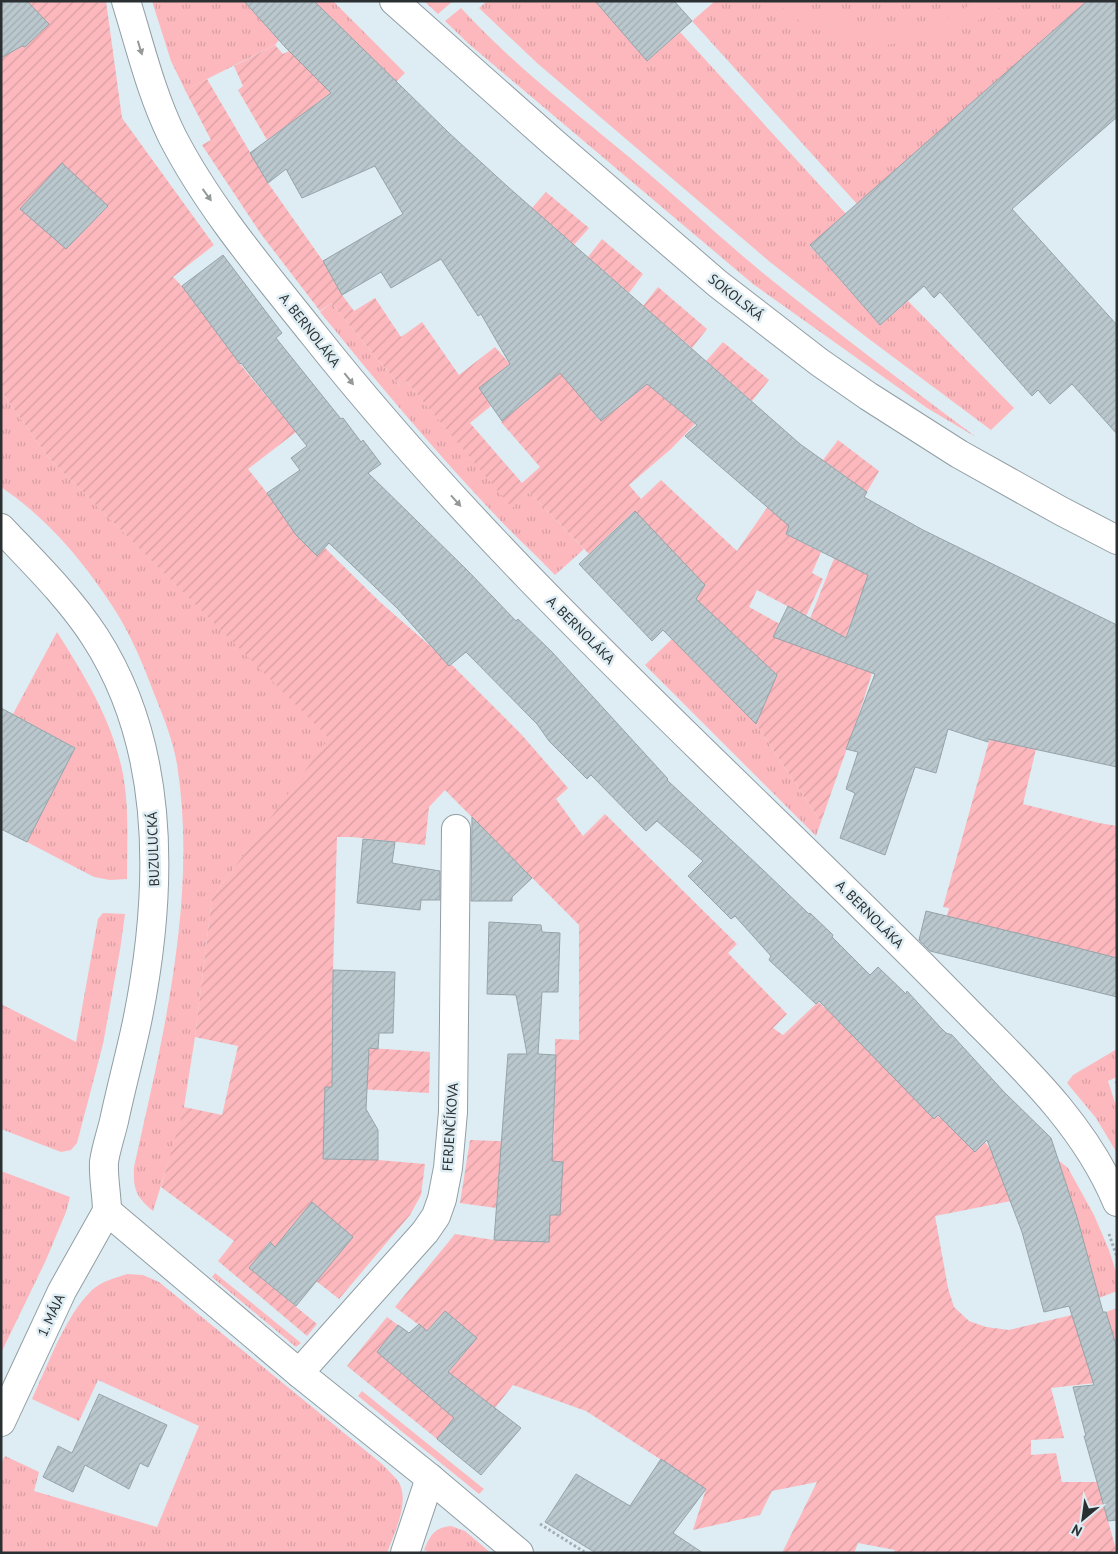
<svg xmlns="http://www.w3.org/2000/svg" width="1118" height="1554" font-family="'PT Sans',sans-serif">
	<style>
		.grass { fill: url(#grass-tufts) }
		.garden { fill: url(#garden-furrows) }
		.pitch { fill: #fcb8bd }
		.building { fill: url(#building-hatch); stroke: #96a3a9 }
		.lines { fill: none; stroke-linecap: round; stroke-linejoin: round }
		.minor-casing { stroke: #919ea4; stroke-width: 30 }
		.path { stroke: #a1adb1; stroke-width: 3; stroke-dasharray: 2.5 2.5; stroke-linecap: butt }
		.minor { stroke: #fff; stroke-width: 28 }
		.oneway { fill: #949898 }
		.labels { text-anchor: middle; stroke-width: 5; stroke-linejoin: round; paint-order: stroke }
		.street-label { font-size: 14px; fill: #2a3032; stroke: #deedf3 }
	</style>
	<defs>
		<pattern id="grass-tufts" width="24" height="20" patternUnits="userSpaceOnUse" patternTransform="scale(1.25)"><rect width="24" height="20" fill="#fcb8bd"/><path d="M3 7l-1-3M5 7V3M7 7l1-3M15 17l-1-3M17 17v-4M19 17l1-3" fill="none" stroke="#d89ea3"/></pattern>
		<pattern id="garden-furrows" width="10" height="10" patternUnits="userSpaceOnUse" patternTransform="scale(1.25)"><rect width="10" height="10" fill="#fcb8bd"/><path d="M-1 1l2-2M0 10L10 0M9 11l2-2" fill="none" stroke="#d89ea3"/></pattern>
		<pattern id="building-hatch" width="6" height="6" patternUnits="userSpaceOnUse" patternTransform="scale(1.25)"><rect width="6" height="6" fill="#bac8ce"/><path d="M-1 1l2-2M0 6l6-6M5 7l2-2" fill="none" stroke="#a0acb1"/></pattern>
	</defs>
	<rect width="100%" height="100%" fill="#deedf3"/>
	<g class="grass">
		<path d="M152 1H244L279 40 275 45 185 90 171 61Z"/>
		<path d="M314 1H333L405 73 396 82Z"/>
		<path d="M424 1H453L438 14Z"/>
		<path d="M487 1H595L647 61 680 32 846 214 810 246 880 325 908 301 1014 408 991 430 869 339 770 262 537 63 479 8Z"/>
		<path d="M715 1H1087L857 204 692 21Z"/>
		<path d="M461 8C517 69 585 120 648 173 687 206 724 241 763 273 832 329 904 383 976 437L927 408 753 284 470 45 445 21Z"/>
		<path d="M331 303 400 386 406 381 512 507 529 492 584 549 555 575C537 556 517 538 499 519 436 453 377 382 320 312Z"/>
		<path d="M1 391 48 457 330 738 212 898 195 1037 184 1107 175 1141 153 1211C136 1197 133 1189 134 1167 163 1037 198 897 177 764 173 741 164 718 155 696 141 658 128 628 105 595 77 554 43 515 1 487Z"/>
		<path d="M57 632C86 678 115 725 124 780 129 812 127 846 127 879L110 880 94 877 27 842 75 748 13 714Z"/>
		<path d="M672 639 756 724 821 822 816 836 645 665Z"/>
		<path d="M103 913 125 914 120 950 103 1044 77 1143 71 1150 61 1152 1 1129V1004L76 1042 98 919Z"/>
		<path d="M1117 1049V1077L1108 1081 1117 1109V1153L1096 1118 1067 1083 1073 1075Z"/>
		<path d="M1058 1160 1068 1168 1094 1215 1109 1250 1117 1275V1291L1099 1298 1077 1217Z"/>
		<path d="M1 1171 70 1197 66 1212 46 1260 1 1353Z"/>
		<path d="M215 1273 301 1343 296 1347 212 1277Z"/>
		<path d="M127 1274 143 1275 159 1282 382 1464C387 1469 393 1475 398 1481 411 1500 394 1534 387 1553H1V1464L5 1456 39 1472 34 1491 157 1527 199 1426 98 1380 79 1421 32 1399C48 1365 65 1316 92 1290 102 1281 115 1278 127 1274Z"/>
		<path d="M1117 1308V1348L1106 1312Z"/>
		<path d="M362 1391 484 1489 479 1494 358 1396Z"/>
		<path d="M451 1526 465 1531 491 1553H432L424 1550C431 1534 434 1528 451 1526Z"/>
	</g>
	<g class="garden">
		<path d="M1 1H106L122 118 214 245 173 277 182 286 240 364 296 432 248 469 267 493 294 532 317 555 325 548 380 602 452 665 521 734 568 788 556 799 583 836 605 814 737 944 728 953 787 1014 773 1028 783 1035 818 1002 831 1013 934 1118 938 1116 946 1123 985 1142 991 1150 1011 1201 935 1216 948 1288 954 1307 969 1321 986 1327 1009 1330 1072 1315 1094 1383 1051 1388 1064 1438 1031 1440V1455L1056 1453 1062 1482H1097L1117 1553H894L895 1550 858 1543 854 1553H782L817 1482 772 1491 760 1515 693 1530 706 1489 586 1411 513 1385 495 1408 475 1392 437 1439 347 1366 387 1317 398 1325 377 1352 413 1383 431 1363 446 1375 477 1338 445 1311 427 1331 395 1307 455 1234 494 1240 548 1242 550 1215H560L562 1162 500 1159 496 1208 460 1203 470 1140 554 1143 555 1039 579 1040V925L445 790 429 807 425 845 352 837H337L333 970 332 1035 353 1037 354 1047 430 1052 429 1093 325 1087 324 1159 378 1160 425 1164 421 1195 410 1215 339 1299 316 1281 353 1237 312 1202 275 1247 269 1242 249 1268 317 1324 307 1336 218 1261 234 1241 161 1187 184 1107 222 1115 238 1046 195 1037 212 898 329 738 48 457 1 391Z"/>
		<path d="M275 45 283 54 289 51 331 93 267 140 238 90 243 86 234 66Z"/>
		<path d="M207 79 268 183 323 261 342 295 354 311 375 298 401 337 422 322 459 375 495 347 510 364 480 388 491 406 470 423 522 483 540 467 501 422 521 405 591 321 579 394 600 421 647 384 695 424 671 449 629 485 641 499 661 480 737 551 807 450 823 460 838 440 879 471 867 492 823 460 786 534 821 552 812 573 823 579 806 616 757 590 749 607 780 624 799 646 837 551 873 570 849 627 838 660 872 673C857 723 838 772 821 822L756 724 777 675 700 603 695 600 705 585 634 511 589 554 529 492 512 508 406 381 400 386 331 303 320 311 261 234 202 145 211 140 185 90Z"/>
		<path d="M546 192 589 228 574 245 532 208Z"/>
		<path d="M602 239 643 274 629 293 588 257Z"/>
		<path d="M658 287 707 329 692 348 643 306Z"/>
		<path d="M723 342 769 380 752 401 706 361Z"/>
		<path d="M1014 651 1057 659 1023 804 1099 823 1117 826V958L968 922 947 916 949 908 943 907Z"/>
	</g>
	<path class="pitch" d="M774 1H803L815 11 878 28 944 20 977 1H1012L949 37 877 46 807 27Z"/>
	<g class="building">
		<path d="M1 1H27L49 24 25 47 22 46 1 58Z"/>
		<path d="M244 1H314L449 133 507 186 800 444 867 492 864 497 923 530 1117 625V767L988 739V742L948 729 936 773 915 767 885 855 840 838 855 793 846 789 858 752 846 749 875 674 773 637 788 606 846 638 868 575 786 534 789 526 685 436 697 425 647 384 601 421 560 373 502 421 479 388 510 364 481 314 478 316 441 259 391 288 381 272 342 295 323 261 403 214 375 166 302 198 286 169 268 183 250 153 331 93 286 48Z"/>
		<path d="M595 1H674L692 21 647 61Z"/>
		<path d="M1087 1H1117V117L1012 209 1117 325V434L1072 384 1050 404 1038 390 1032 396 940 292 934 298 924 286 880 325 810 245Z"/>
		<path d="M62 163 108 206 66 249 20 209Z"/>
		<path d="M223 255 282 333 276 338 341 419 343 418 361 442 363 440 381 464 368 473 468 571 516 621 518 619 552 652 668 779 667 780 762 869 809 914 810 913 833 935 832 937 870 975 878 967 906 994 907 991 940 1027 946 1033 952 1035 1004 1092 1051 1138 1077 1217 1103 1312H1106L1117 1348V1520L1108 1521 1084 1436H1086L1073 1387 1094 1385 1069 1306 1044 1312 1022 1232 987 1140 975 1152 938 1115 934 1119 819 1001 816 1004 769 960 771 956 735 916 731 919 688 876 703 861 657 821 646 831 591 775 587 779 549 741 537 724 466 652 449 666 398 609 329 543 317 556 296 535 267 493 300 470 291 458 307 446 241 363 240 364 182 286Z"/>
		<path d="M635 511 705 585 696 599 777 675 756 724 663 630 652 641 579 564Z"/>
		<path d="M1 708 75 748 27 842 1 829Z"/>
		<path d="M472 817 532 878 512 897V901H471Z"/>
		<path d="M363 839 395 842 392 863 440 871V900H421L420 910 357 903Z"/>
		<path d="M926 911 1066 945 1117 958V997L930 951 919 940Z"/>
		<path d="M489 922 541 925 542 932 560 933 558 992H542L538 1054 556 1055 552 1161 563 1162 560 1215H550L549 1242 494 1240 508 1054H527L516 995 487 994Z"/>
		<path d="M333 970 395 972 393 1033H379L378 1049 369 1048 366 1109 378 1130V1160L323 1159 325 1087H332Z"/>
		<path d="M312 1202 353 1237 296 1306 249 1268 270 1242 275 1247Z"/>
		<path d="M445 1311 477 1338 448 1372 521 1428 481 1475 437 1439 454 1418 377 1352 398 1325 409 1333 419 1324 427 1331Z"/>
		<path d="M99 1394 167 1425 148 1467 140 1463 129 1489 85 1465 73 1492 43 1477 58 1446 72 1453Z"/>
		<path d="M661 1459 706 1489 673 1533 703 1553H596L545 1522 576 1474 630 1506Z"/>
	</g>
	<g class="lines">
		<defs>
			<g id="minor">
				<path d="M126 1C140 46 151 93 172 136 209 208 263 271 314 335 479 543 677 724 866 910 904 947 941 984 978 1022 1032 1076 1087 1130 1117 1202"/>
				<path d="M394 1 554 143 718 284 819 362 868 396 959 454 1061 511 1117 540"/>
				<path d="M1 528C34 563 69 597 95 637 168 750 163 894 137 1022 130 1055 121 1088 114 1121 111 1134 106 1148 104 1162 103 1177 107 1196 107 1211"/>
				<path d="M107 1211 299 1373 430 1478 519 1553"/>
				<path d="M299 1373 425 1232 436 1216 442 1199 448 1168 453 1112 456 829"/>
				<path d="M1 1422 62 1291 107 1211"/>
				<path d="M405 1553 430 1478"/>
			</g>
		</defs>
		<use href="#minor" class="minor-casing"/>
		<g class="path">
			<path d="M1116 1081 1117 1083"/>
			<path d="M1109 1234 1117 1257"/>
			<path d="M540 1524 586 1553"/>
		</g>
		<use href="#minor" class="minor"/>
	</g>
	<defs><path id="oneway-solid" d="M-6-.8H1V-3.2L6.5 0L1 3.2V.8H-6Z" transform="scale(1.25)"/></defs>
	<g class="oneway">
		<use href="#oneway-solid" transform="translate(140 48) rotate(73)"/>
		<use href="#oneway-solid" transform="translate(207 195) rotate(54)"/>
		<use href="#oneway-solid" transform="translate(349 379) rotate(52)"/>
		<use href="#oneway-solid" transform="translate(456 501) rotate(48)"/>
	</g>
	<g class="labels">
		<g class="street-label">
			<text transform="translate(736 297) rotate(38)" y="5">SOKOLSKÁ</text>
			<text transform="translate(310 330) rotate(52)" y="5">A. BERNOLÁKA</text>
			<text transform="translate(581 630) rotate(45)" y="5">A. BERNOLÁKA</text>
			<text transform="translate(153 849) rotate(-92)" y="5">BUZULUCKÁ</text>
			<text transform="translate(870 914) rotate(45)" y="5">A. BERNOLÁKA</text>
			<text transform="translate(450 1127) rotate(-86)" y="5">FERJENČÍKOVA</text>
			<text transform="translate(51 1315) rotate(-65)" y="5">1. MÁJA</text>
		</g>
	</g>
	<rect width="1118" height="1554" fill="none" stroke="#2a3032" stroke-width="5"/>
	<g transform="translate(1083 1519) rotate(209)" stroke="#deedf3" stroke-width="4" paint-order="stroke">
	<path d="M0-4L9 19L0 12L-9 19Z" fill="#2a3032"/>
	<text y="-8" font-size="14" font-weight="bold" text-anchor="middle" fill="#2a3032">N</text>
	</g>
</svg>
